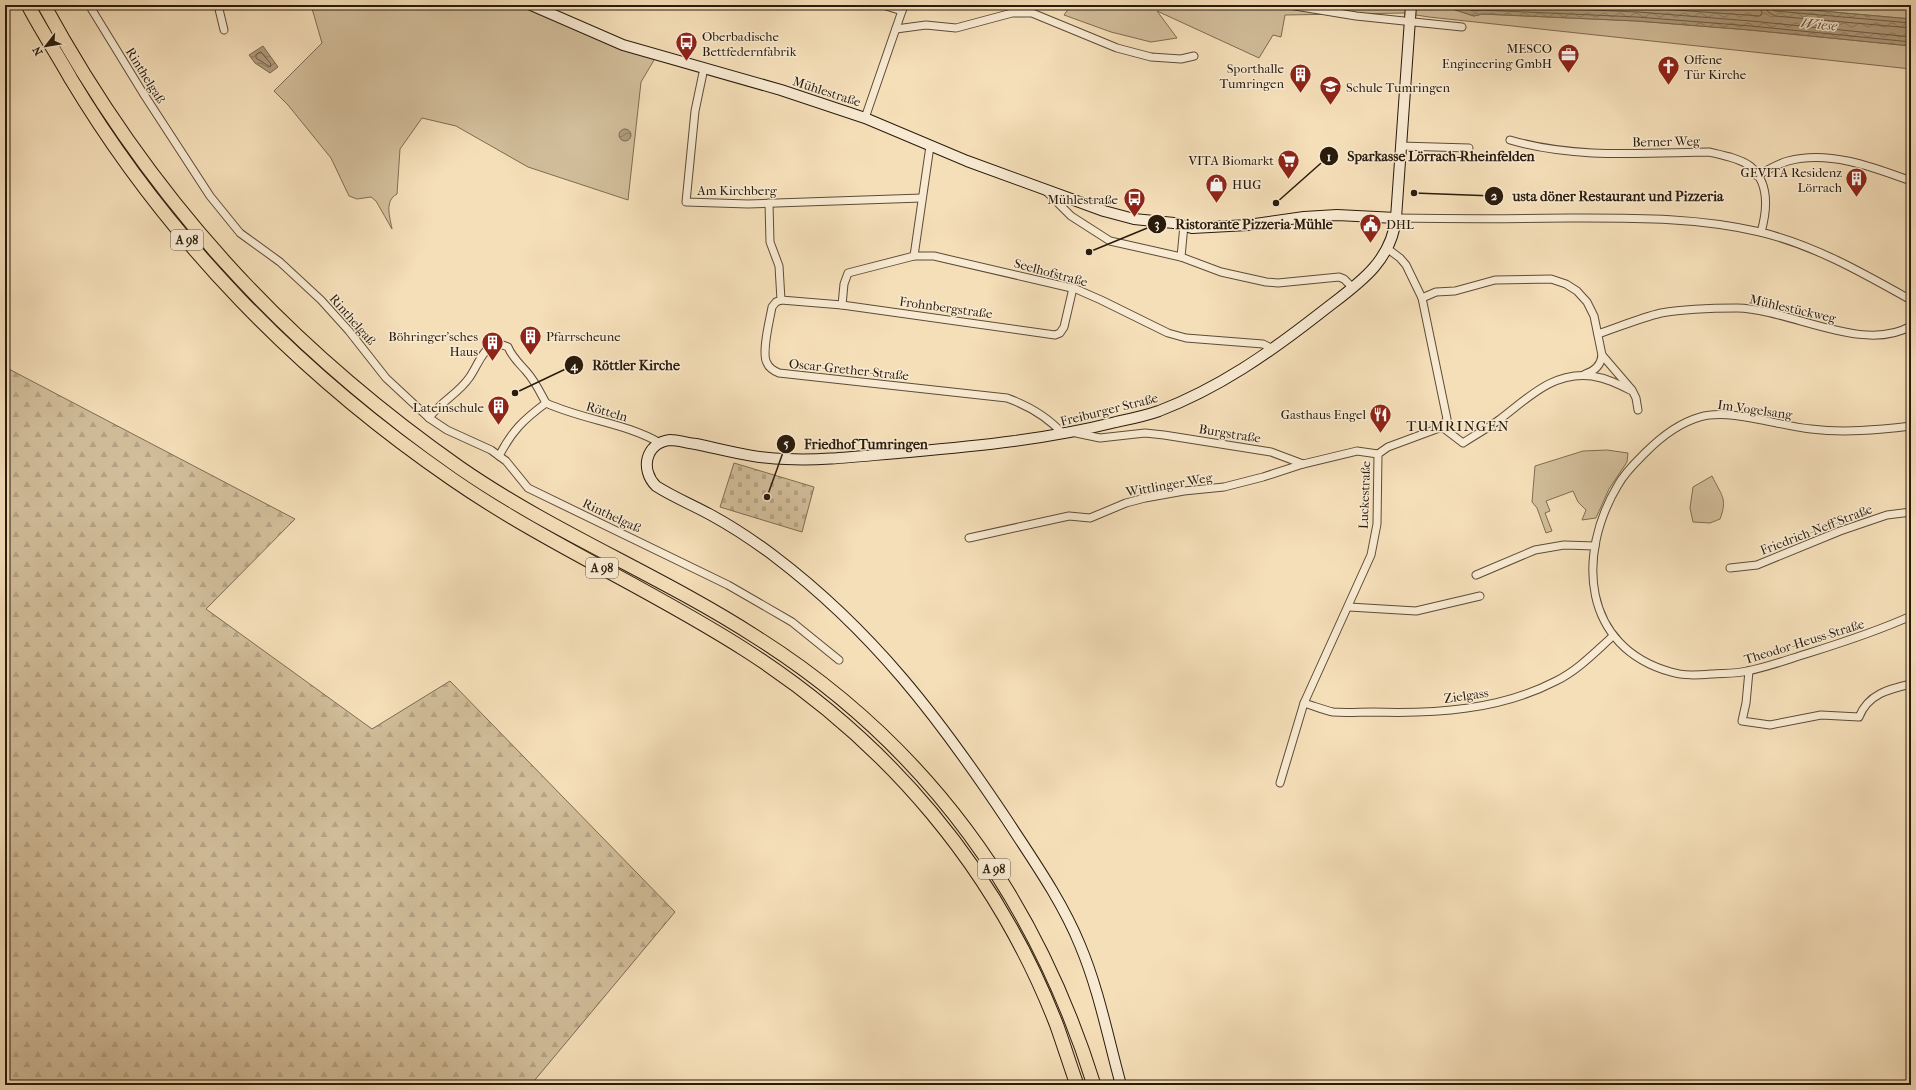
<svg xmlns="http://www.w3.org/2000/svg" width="1916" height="1090" font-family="'IM FELL French Canon',serif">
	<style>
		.green { fill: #d2be9b; stroke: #7e6c53 }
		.forest { fill: url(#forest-firs); stroke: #7e6c53 }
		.cemetery { fill: url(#cemetery-stones); stroke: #7e6c53 }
		.water { fill: url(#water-waves); stroke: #7a6850 }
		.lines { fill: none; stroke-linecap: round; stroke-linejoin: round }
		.shore { stroke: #6d5c44; stroke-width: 1 }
		.street-casing { stroke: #5d4c36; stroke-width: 9 }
		.secondary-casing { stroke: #2a1b0b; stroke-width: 12 }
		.highway-casing { stroke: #2a1b0b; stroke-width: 15 }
		.street { stroke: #f8ead2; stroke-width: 7 }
		.secondary { stroke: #f8ead2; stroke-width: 10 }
		.highway { stroke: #f5dfb9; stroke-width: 13 }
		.labels { text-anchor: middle; stroke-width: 3; stroke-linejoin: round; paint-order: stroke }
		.shield { fill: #f8ead2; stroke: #685947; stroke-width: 1 }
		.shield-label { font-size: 12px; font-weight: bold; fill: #2a1b0b }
		.poi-label { font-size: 13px; fill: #2a1b0b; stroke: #f8ead2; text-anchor: end }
		.street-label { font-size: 13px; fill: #2a1b0b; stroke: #f8ead2 }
		.water-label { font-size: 14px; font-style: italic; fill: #604f39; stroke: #f8ead2 }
		.quarter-label { font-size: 15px; letter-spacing: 1px; fill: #2a1b0b; stroke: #f8ead2 }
		.leader { fill: none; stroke: #2a1b0b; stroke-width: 1.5 }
		.callout-dot { fill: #2a1b0b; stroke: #f8ead2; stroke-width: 1.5 }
		.mark-label { font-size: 12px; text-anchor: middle; font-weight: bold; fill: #fff }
		.callout-label { font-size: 14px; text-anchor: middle; font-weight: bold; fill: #2a1b0b; stroke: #f8ead2; stroke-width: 3; stroke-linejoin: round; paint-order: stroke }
	</style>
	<defs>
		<pattern id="forest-firs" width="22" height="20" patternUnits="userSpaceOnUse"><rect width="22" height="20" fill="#d2be9b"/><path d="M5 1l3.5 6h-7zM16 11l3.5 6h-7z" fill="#b4a384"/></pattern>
		<pattern id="cemetery-stones" width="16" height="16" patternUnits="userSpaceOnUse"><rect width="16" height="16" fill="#d2be9b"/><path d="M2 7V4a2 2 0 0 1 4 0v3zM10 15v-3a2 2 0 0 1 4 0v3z" fill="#b4a384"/></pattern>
		<pattern id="water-waves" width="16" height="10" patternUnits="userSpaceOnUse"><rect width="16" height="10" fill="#b09c7e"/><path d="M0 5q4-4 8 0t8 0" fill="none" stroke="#8f7e65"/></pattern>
	</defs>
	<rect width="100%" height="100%" fill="#f5dfb9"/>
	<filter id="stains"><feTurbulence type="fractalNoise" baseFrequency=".005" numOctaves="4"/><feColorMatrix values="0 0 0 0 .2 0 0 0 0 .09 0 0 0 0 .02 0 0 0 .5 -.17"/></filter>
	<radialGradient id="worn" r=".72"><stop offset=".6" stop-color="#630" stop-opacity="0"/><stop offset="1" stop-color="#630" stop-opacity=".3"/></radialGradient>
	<g class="green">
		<path d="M311 5H531L657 55 641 82 628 200 528 167 456 126 422 118 400 149 397 194C384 201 390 217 392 229L376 201 371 197 357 199 349 196 331 158 288 105 274 91 322 43Z"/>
		<path d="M1071 5H1440L1474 16 1482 14 1637 21 1750 30 1911 46V69L1429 17 1403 13 1285 15 1281 37 1273 35 1259 58 1157 11 1177 38 1151 42 1111 32 1064 15Z"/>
		<path d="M1754 5H1911V19Z"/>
		<path d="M1607 450 1628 453 1627 462 1609 489 1596 518 1582 520 1586 510 1578 502 1573 491 1546 501 1550 511 1545 513 1552 531 1546 533 1537 508 1532 502 1535 466 1583 451Z"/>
		<path d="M1712 476C1721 495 1728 498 1720 519L1710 523 1693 522 1690 508 1693 487Z"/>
	</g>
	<path class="forest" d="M5 367 295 519 206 609 372 729 450 681 675 912 534 1081V1085H5Z"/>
	<path class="cemetery" d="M734 463 814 487 802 532 720 507Z"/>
	<g class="water">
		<path d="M1440 5H1754L1911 19V46L1750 30 1637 21 1482 14 1474 16Z"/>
		<path d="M263 46 278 67 270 73 255 63 249 55Z"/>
		<circle cx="625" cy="135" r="6"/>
	</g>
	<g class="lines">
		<g class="shore">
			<path d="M1454 5 1474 11 1482 10 1637 17 1751 26 1911 42"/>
			<path d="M1470 5 1638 12 1751 21 1911 37"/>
			<path d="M1605 5 1760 16 1762 14 1760 5"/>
			<path d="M1766 5 1768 12 1775 16 1911 28"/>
			<path d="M1771 5 1772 9 1775 11 1911 23"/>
			<path d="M261 52 271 64 270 67 256 58V55Z"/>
		</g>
		<defs>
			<g id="street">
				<path d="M89 5 143 93 210 196 240 233 280 262 321 300 349 331 386 378 429 418 447 430 491 450 506 461 528 488 728 585 792 622 839 660"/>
				<path d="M218 5 224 30"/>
				<path d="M883 5 902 11"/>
				<path d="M1289 5 1356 16 1462 27"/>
				<path d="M896 29 926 25 956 28 1012 13H1032L1117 48 1151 57 1181 59 1194 56"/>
				<path d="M704 68 695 111 686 202 748 204 922 198"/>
				<path d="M865 118 904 5"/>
				<path d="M1510 140C1574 159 1643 153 1709 152 1722 155 1739 158 1750 166 1770 183 1767 211 1761 232"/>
				<path d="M1400 146 1469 148"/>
				<path d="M1757 176C1767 170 1777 164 1788 161 1829 150 1873 167 1911 181"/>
				<path d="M1046 191 1071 216 1110 241 1181 257 1221 272 1266 282 1278 283 1339 277 1344 279 1352 287"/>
				<path d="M769 203 770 242 779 266 781 300 776 302 772 307C770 319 761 353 767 363 769 368 774 371 779 373L1007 398C1029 406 1047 416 1063 434"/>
				<path d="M1396 218C1453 219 1511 219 1568 218 1632 218 1697 217 1760 232 1814 245 1863 273 1911 300"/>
				<path d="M914 256 930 146"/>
				<path d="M1181 257 1184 225"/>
				<path d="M1422 298 1436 292 1455 291 1495 280 1551 279 1566 284 1577 291 1587 302 1594 316 1602 355 1632 390 1636 398 1638 410"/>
				<path d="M781 300 842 305 1055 335 1060 333 1064 327 1073 288"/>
				<path d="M842 305 844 284 848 273 914 256H934L1076 289 1101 300 1168 333 1186 338 1263 344 1273 349"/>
				<path d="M1598 334C1619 327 1640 318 1661 313 1685 309 1713 308 1737 308 1790 309 1863 354 1911 326"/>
				<path d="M1585 374C1595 371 1601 365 1602 355"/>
				<path d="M429 418C440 402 458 394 469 378 476 369 482 350 493 345 498 343 503 345 508 347 512 357 519 363 526 371 535 381 540 392 546 403 583 420 626 423 660 443"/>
				<path d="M1911 426C1877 430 1844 433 1811 429 1779 426 1730 408 1700 417 1679 423 1661 437 1646 452 1636 462 1625 472 1618 485 1576 555 1582 647 1671 672 1684 676 1698 675 1711 674 1723 673 1736 674 1747 671 1768 667 1789 659 1809 653 1844 642 1878 631 1911 616"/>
				<path d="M1442 427 1463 443C1475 435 1488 428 1499 420 1528 398 1553 371 1592 376 1606 378 1618 384 1630 390"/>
				<path d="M1076 433 1100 438 1145 433 1164 435 1271 452 1303 464"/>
				<path d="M499 456C512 431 523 420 546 403"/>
				<path d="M969 538 1069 516 1090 518 1126 503 1145 498 1184 491 1224 487 1263 477 1303 464 1357 451 1378 454"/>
				<path d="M1730 568 1757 565 1840 531 1887 515 1911 512"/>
				<path d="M1476 575 1535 550 1564 545 1595 546"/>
				<path d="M1349 607 1416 611 1480 596"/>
				<path d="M1749 671 1746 703 1742 721 1770 725 1821 715 1859 717C1868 694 1889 689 1911 684"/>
				<path d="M1304 703C1314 706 1324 710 1333 712 1346 713 1360 712 1373 712 1435 714 1500 710 1556 681 1578 670 1594 653 1613 636"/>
				<path d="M1280 783 1304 703 1371 555 1377 524 1378 454 1388 447 1442 427 1447 419 1422 298 1406 265 1400 258 1388 249"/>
			</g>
			<g id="secondary">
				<path d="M531 5 623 45 781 90 865 118 967 161 1104 211 1134 219 1174 223 1192 228 1248 225 1304 217 1337 215 1396 218"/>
				<path d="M1121 1085C1108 1038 1099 990 1080 945 1062 901 1033 860 1007 820 939 718 873 631 774 556 754 541 733 527 711 515 693 505 673 497 656 486 640 470 645 443 670 440 678 440 687 443 696 444 725 450 756 459 786 459 827 461 868 455 909 452 978 446 1049 439 1116 422 1130 419 1145 416 1159 411 1219 388 1269 353 1319 314 1353 287 1391 265 1396 218L1411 5"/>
			</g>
			<g id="highway">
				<path d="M28 5C41 30 57 54 71 79 167 239 299 374 452 479 546 544 651 589 747 651 888 742 996 868 1057 1026 1064 1046 1070 1065 1077 1085"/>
				<path d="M44 5C148 196 282 343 460 468 554 533 660 575 756 637 924 743 1035 896 1094 1085"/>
			</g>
		</defs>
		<use href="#street" class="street-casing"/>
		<use href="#secondary" class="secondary-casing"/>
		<use href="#highway" class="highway-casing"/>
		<use href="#street" class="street"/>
		<use href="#secondary" class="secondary"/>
		<use href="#highway" class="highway"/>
	</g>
	<defs>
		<symbol id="bus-pin" viewBox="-11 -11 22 30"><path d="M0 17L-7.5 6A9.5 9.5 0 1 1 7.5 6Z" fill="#8f2418" stroke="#f8ead2"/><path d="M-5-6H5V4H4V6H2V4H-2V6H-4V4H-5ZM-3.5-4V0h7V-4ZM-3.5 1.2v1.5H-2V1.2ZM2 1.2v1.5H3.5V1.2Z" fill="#fff"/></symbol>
		<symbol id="office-pin" viewBox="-11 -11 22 30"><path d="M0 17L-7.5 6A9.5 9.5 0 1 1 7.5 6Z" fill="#8f2418" stroke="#f8ead2"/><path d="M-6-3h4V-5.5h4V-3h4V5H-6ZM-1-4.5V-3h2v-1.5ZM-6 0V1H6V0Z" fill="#fff"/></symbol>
		<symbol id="church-pin" viewBox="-11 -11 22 30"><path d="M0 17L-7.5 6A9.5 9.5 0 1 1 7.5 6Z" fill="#8f2418" stroke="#f8ead2"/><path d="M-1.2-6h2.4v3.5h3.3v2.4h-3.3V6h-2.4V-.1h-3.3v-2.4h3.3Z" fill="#fff"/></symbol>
		<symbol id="building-pin" viewBox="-11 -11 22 30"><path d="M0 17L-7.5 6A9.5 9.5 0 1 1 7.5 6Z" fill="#8f2418" stroke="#f8ead2"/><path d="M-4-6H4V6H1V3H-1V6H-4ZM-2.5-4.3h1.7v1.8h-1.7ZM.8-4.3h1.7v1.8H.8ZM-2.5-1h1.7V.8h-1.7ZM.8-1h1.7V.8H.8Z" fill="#fff"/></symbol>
		<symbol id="school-pin" viewBox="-11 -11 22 30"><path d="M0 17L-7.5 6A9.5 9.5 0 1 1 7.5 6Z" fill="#8f2418" stroke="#f8ead2"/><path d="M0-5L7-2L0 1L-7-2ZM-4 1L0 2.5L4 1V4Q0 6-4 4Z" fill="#fff"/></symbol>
		<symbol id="supermarket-pin" viewBox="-11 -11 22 30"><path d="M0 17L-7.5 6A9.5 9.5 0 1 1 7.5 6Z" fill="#8f2418" stroke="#f8ead2"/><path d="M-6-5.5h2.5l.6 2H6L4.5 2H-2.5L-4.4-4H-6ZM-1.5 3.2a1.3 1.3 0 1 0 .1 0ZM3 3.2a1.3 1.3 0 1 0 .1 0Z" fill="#fff"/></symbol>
		<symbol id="shop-pin" viewBox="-11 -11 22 30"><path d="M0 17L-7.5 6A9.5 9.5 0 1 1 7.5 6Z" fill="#8f2418" stroke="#f8ead2"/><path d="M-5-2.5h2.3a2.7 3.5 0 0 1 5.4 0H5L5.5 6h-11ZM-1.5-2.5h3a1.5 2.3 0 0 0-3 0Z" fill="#fff"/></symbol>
		<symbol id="civic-pin" viewBox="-11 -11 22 30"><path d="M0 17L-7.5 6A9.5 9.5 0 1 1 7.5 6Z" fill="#8f2418" stroke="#f8ead2"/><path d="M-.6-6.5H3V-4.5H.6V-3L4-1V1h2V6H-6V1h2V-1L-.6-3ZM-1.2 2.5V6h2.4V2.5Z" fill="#fff"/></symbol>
		<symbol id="restaurant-pin" viewBox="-11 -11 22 30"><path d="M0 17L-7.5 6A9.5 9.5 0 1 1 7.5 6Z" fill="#8f2418" stroke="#f8ead2"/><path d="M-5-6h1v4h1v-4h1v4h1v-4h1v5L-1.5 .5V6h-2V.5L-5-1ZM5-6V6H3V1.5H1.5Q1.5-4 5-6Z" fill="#fff"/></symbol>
	</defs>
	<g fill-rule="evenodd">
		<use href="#bus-pin" x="674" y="30" width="25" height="34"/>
		<use href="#office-pin" x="1556" y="42" width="25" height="34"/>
		<use href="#church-pin" x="1656" y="54" width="25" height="34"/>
		<use href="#building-pin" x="1288" y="62" width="25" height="34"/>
		<use href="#school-pin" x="1318" y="74" width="25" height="34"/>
		<use href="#supermarket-pin" x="1276" y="148" width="25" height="34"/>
		<use href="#building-pin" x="1844" y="166" width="25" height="34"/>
		<use href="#shop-pin" x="1204" y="172" width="25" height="34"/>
		<use href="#bus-pin" x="1122" y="186" width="25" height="34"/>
		<use href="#civic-pin" x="1358" y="212" width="25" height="34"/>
		<use href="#building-pin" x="518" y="324" width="25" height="34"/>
		<use href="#building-pin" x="480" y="330" width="25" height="34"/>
		<use href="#building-pin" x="486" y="394" width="25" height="34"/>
		<use href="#restaurant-pin" x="1368" y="402" width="25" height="34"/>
	</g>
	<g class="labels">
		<g class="shield">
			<rect x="171" y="230" width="32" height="20" rx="3"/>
			<rect x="586" y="558" width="32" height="20" rx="3"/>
			<rect x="978" y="859" width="32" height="20" rx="3"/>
		</g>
		<g class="shield-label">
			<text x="187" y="244">A 98</text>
			<text x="602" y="572">A 98</text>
			<text x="994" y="873">A 98</text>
		</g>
		<g class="poi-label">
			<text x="702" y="41" text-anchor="start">Oberbadische<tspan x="702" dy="15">Bettfedernfabrik</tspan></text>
			<text x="1552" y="53">MESCO<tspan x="1552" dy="15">Engineering GmbH</tspan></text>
			<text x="1684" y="64" text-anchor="start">Offene<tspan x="1684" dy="15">Tür Kirche</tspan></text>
			<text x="1284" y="73">Sporthalle<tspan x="1284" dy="15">Tumringen</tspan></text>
			<text x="1346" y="92" text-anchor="start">Schule Tumringen</text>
			<text x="1274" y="165">VITA Biomarkt</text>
			<text x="1842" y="177">GEVITA Residenz<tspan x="1842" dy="15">Lörrach</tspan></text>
			<text x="1232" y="189" text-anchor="start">HUG</text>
			<text x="1118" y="204">Mühlestraße</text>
			<text x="1386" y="229" text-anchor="start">DHL</text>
			<text x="478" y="341">Böhringer'sches<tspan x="478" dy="15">Haus</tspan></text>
			<text x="546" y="341" text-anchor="start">Pfarrscheune</text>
			<text x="484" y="412">Lateinschule</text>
			<text x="1366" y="419">Gasthaus Engel</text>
		</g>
		<g class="street-label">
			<text transform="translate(146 75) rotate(58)" y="5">Rinthelgaß</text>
			<text transform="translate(827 91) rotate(18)" y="5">Mühlestraße</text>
			<text transform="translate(1666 141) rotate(-1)" y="5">Berner Weg</text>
			<text x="737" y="195">Am Kirchberg</text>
			<text transform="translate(1051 272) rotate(15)" y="5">Seelhofstraße</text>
			<text transform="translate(946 307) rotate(8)" y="5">Frohnbergstraße</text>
			<text transform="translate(1793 308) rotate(13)" y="5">Mühlestückweg</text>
			<text transform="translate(353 319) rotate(49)" y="5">Rinthelgaß</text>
			<text transform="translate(849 369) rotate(6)" y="5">Oscar-Grether-Straße</text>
			<text transform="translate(1109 409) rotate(-14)" y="5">Freiburger Straße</text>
			<text transform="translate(1755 409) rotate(8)" y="5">Im Vogelsang</text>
			<text transform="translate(607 411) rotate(16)" y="5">Rötteln</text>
			<text transform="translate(1230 433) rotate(9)" y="5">Burgstraße</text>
			<text transform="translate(1169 484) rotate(-10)" y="5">Wittlinger Weg</text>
			<text transform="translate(1364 495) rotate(-88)" y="5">Luckestraße</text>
			<text transform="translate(612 515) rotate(25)" y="5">Rinthelgaß</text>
			<text transform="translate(1816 529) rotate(-21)" y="5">Friedrich-Neff-Straße</text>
			<text transform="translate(1804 641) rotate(-17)" y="5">Theodor-Heuss-Straße</text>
			<text transform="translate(1466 695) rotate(-8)" y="5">Zielgass</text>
		</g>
		<g class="water-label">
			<text transform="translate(1819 24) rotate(5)" y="5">Wiese</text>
		</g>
		<g class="quarter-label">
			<text x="1458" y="431">TUMRINGEN</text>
		</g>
	</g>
	<path class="leader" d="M1276 203L1329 156M1414 193L1494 196M1089 252L1157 224M515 393L574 365M767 497L786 444"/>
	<g class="callout-dot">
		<circle cx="1276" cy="203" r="4"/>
		<circle cx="1414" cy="193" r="4"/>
		<circle cx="1089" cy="252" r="4"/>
		<circle cx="515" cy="393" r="4"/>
		<circle cx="767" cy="497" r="4"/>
		<circle cx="1329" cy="156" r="10"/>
		<circle cx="1494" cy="196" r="10"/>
		<circle cx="1157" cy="224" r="10"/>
		<circle cx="574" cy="365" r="10"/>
		<circle cx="786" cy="444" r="10"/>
	</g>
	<g class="mark-label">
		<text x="1329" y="161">1</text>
		<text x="1494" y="200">2</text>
		<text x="1157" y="228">3</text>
		<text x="574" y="370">4</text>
		<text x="786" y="448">5</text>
	</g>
	<g class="callout-label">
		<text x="1441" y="161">Sparkasse Lörrach-Rheinfelden</text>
		<text x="1618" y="201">usta döner Restaurant und Pizzeria</text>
		<text x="1254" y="229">Ristorante Pizzeria Mühle</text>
		<text x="636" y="370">Röttler Kirche</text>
		<text x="866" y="449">Friedhof Tumringen</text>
	</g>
	<rect width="1916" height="1090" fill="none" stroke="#f5dfb9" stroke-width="20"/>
	<rect x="6" y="6" width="1904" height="1078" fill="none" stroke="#2a1b0b" stroke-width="2"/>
	<rect x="10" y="10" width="1896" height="1070" fill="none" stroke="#2a1b0b"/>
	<g transform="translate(46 46) rotate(239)" stroke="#f8ead2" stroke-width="3" paint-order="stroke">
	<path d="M0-3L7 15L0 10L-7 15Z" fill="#2a1b0b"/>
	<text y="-6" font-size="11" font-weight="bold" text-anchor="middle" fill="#2a1b0b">N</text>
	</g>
	<rect width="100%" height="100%" filter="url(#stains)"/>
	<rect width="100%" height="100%" fill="url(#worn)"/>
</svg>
